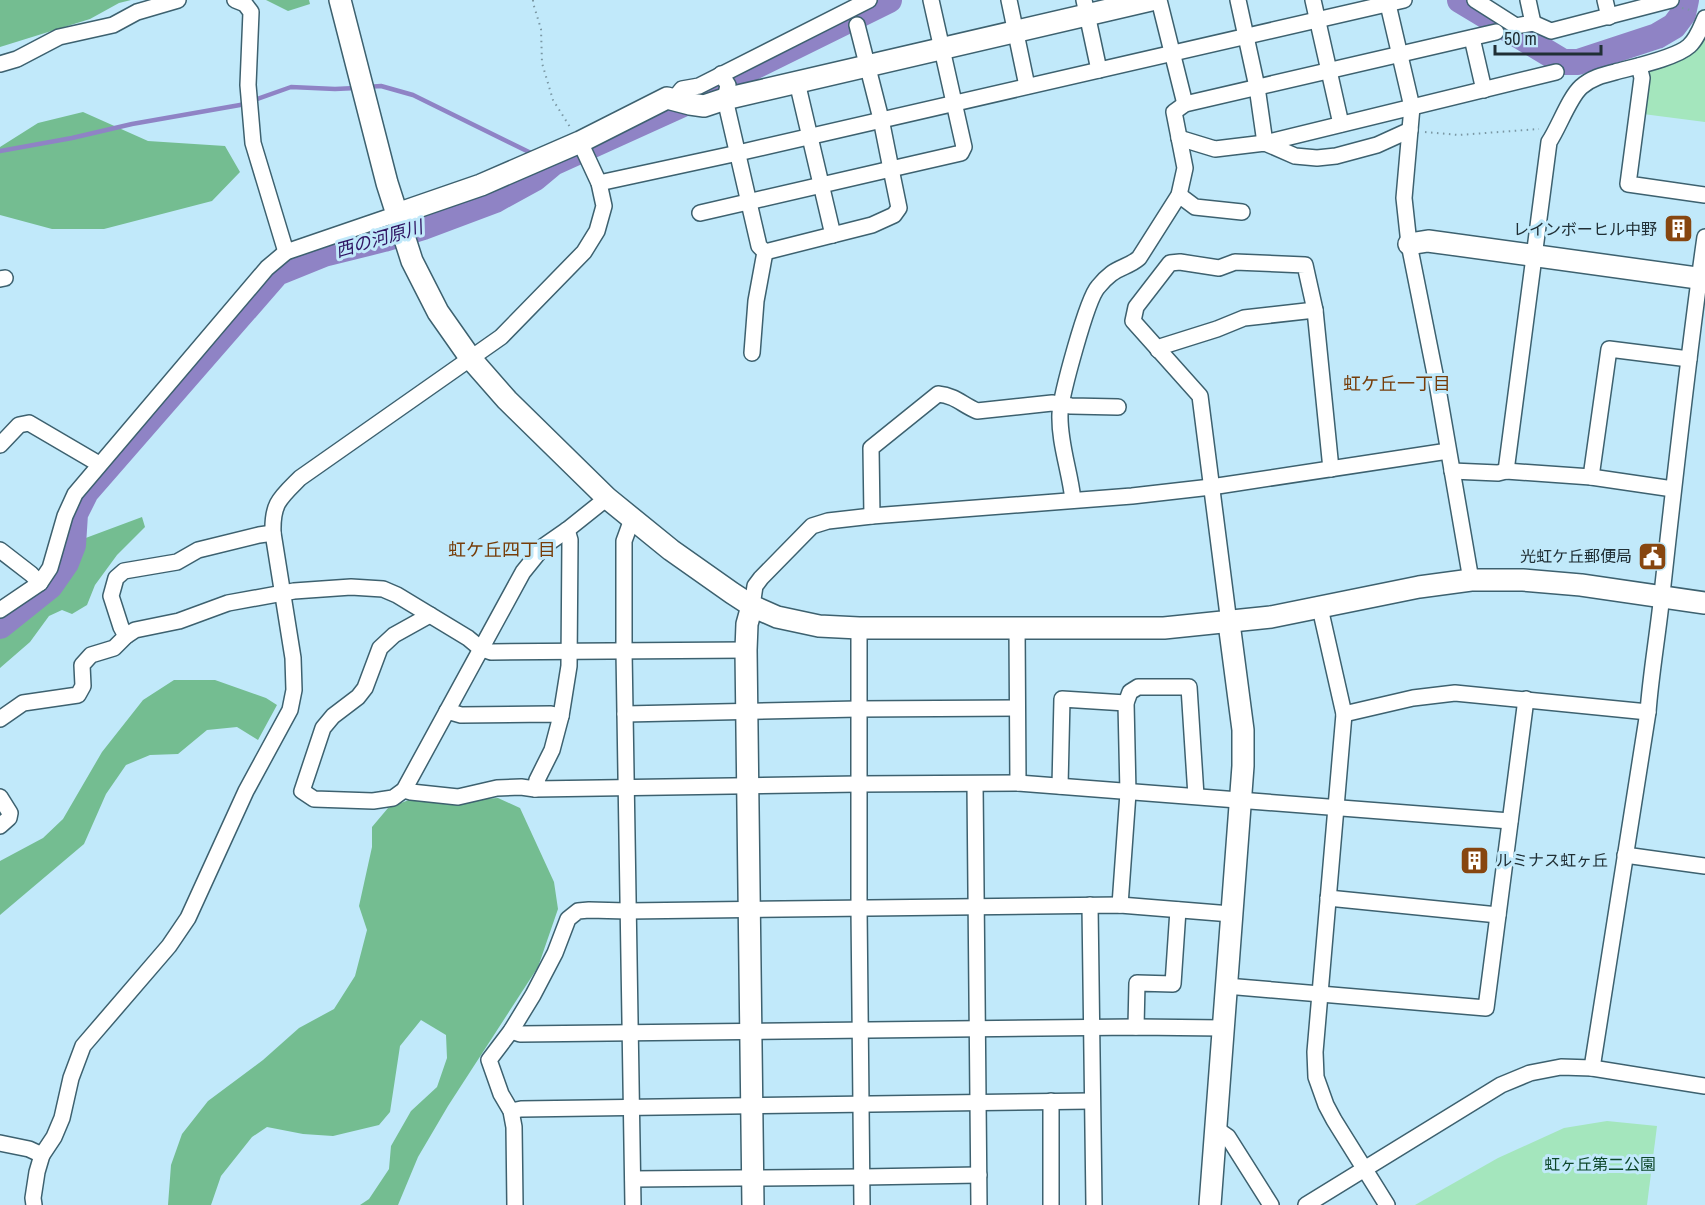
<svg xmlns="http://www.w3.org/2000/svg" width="1705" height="1205" font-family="'Archivo Narrow','Noto Sans JP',sans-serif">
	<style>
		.green { fill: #a4e6bd }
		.forest { fill: #74bd91 }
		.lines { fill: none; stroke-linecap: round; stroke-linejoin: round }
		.stream { stroke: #8f83c5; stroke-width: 4.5 }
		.river { stroke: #8f83c5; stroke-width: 26 }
		.street-casing { stroke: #3d616f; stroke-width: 18 }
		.secondary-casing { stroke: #3d616f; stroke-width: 24 }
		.path { stroke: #7a97a3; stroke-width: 2; stroke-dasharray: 1.5 4.5; stroke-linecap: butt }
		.street { stroke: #fff; stroke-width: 15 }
		.secondary { stroke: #fff; stroke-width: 21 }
		.labels { text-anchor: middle; stroke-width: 6; stroke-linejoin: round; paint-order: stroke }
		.poi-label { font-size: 16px; fill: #202f35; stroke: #c1e9fa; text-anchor: end }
		.park-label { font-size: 16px; fill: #0d472a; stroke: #c1e9fa }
		.water-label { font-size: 18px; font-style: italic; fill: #2e1362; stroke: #c1e9fa }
		.neighbourhood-label { font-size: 18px; fill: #763c08; stroke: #c1e9fa }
	</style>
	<rect width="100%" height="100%" fill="#c1e9fa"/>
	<g class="green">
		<path d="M1705 31V122L1643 114 1647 69Z"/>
		<path d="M1607 1121 1657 1126 1647 1205H1415L1498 1158 1564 1128Z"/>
	</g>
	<g class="forest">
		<path d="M0 0H131L119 3 90 19 0 47Z"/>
		<path d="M266 0H309L310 4 288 11Z"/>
		<path d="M83 112 148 141 225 146 240 172 212 201 104 229H52L0 215V147L38 123Z"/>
		<path d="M142 517 145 527 117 555 95 585 87 605 72 614 62 610 49 616 30 642 0 668V632L13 617 51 589 83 539Z"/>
		<path d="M174 680H215L266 698 277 705 258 740 237 727 207 730 178 754 150 755 126 765 106 794 84 844 0 915V861L43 838 63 819 102 752 143 700Z"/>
		<path d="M414 798 456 801 498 798 520 808 554 882 558 909 538 967 448 1106 418 1157 398 1205H360L369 1199 389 1169 391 1146 411 1111 437 1087 447 1058 446 1035 421 1020 400 1046 390 1112 379 1125 333 1136 303 1134 267 1127 252 1137 221 1176 211 1205H168L171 1165 182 1134 208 1101 263 1060 299 1028 334 1009 355 976 367 930 359 906 372 847V827L388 808Z"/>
	</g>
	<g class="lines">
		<g class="stream">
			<path d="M367 87 381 86 413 95 533 154"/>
			<path d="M0 151 72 138 132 124 240 105 291 87 335 89 356 88"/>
		</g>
		<g class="river">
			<path d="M1460 0 1563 62H1578L1657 36 1674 26 1683 14 1686 0"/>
			<path d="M0 626 50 586 66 563 73 545 75 514 86 492 277 273 324 254 384 239 423 227 495 200 535 178 553 163 703 95 737 75 889 0"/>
		</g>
		<defs>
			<g id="street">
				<path d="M235 0 245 4 251 12 248 85 253 143 286 252"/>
				<path d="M1009 0 1027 86"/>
				<path d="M1084 0 1099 70"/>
				<path d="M1159 0 1185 104"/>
				<path d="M1238 0 1257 87 1265 143 1556 72"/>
				<path d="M1313 0 1341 124"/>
				<path d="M1387 0 1412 107 1404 198 1409 244 1438 389 1471 580"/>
				<path d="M1475 0 1516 26 1533 23 1528 0"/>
				<path d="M1605 0 1609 17"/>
				<path d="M1533 23 1551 31 1671 0"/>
				<path d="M857 25 881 119 891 169 961 153 964 147 931 0"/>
				<path d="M1472 38 1484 90"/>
				<path d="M0 64 17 59 59 37 113 25 137 12 178 0"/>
				<path d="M1639 66 1642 78 1628 184 1705 195"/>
				<path d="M721 74 728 85 725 99 759 246 765 252"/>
				<path d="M797 82 833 235"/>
				<path d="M674 99 682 89 699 86 869 0"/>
				<path d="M1179 138 1215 149 1265 143 1295 156 1317 158 1336 156 1377 145 1410 130"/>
				<path d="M599 183 738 153 1404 0"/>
				<path d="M1179 195 1195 207 1242 212"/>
				<path d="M700 213 891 169 899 208 894 215 872 225 765 252"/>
				<path d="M0 279 5 278"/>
				<path d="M1158 350 1163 346 1217 329 1244 318 1315 310"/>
				<path d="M752 353 756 301 765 252"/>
				<path d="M0 445 19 425 29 423 99 464"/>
				<path d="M1452 471 1498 473 1506 471 1591 477 1673 489"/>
				<path d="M1506 471 1549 142C1559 127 1569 98 1581 87 1591 78 1603 75 1615 72 1633 67 1676 58 1689 46 1697 39 1701 27 1705 18"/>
				<path d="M1591 477 1609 349 1689 359"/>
				<path d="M1073 500C1070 471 1059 443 1060 414 1061 395 1087 299 1098 287 1102 282 1107 277 1111 274 1120 267 1130 266 1139 258L1179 195 1185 168 1174 112 1185 104 1496 32"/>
				<path d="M872 516 871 448 938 394C956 396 961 404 977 411L1052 403 1071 406 1118 407"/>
				<path d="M632 519 624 541V651L633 1205"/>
				<path d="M567 530 570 540 569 666 561 716 552 750 537 780 535 789 859 784 1018 783 1510 821"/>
				<path d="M0 550 31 574 40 583"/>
				<path d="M752 606 755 586 761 578 812 526 828 521 872 516 1132 496 1211 487 1448 451"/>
				<path d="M1320 608 1344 714 1315 1052 1316 1077 1326 1105 1334 1120 1387 1205"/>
				<path d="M0 610 40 583 50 568 65 516 75 494 267 268 286 252 397 214"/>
				<path d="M430 615 394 635 380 648 365 688 358 697 333 716 323 728 302 791 314 799 373 801 393 798 404 790 523 572 544 546 567 530 607 498"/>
				<path d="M1229 623 1200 396 1133 321 1136 307 1170 263 1180 262 1219 268 1235 262 1305 265 1315 310 1331 469"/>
				<path d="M1017 627 1018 783"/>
				<path d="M859 628V908L862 1205"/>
				<path d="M126 636 121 627 111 596 116 578 124 571 177 562 198 550 259 535 273 533"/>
				<path d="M447 711 461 715 551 714 561 716"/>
				<path d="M625 714 858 709 1017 708"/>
				<path d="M1344 714 1413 698 1455 693 1648 712"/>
				<path d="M0 719 23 703 78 695 83 686 82 665 91 655 114 648 126 636 135 630 179 621 228 603 294 591 351 587 383 589 397 595 468 638 480 648 491 652 746 650"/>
				<path d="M975 784 979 1205"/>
				<path d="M1060 786 1062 699 1126 703"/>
				<path d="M404 790 411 792 458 797 497 788 521 787 535 789"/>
				<path d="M0 797 10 813 9 818 0 826"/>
				<path d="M1625 855 1705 866"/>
				<path d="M1328 898 1498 915"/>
				<path d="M1090 905 1094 1205"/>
				<path d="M1120 905 1128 793 1126 703 1130 692 1138 687H1189L1196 796"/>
				<path d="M1226 986 1486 1008 1526 699"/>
				<path d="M1136 1027 1137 983 1173 984 1178 910"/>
				<path d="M511 1031 520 1034 1136 1027 1223 1028"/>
				<path d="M1592 1068 1648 712C1651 672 1658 634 1662 594 1675 475 1688 356 1705 237"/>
				<path d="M1051 1101V1205"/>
				<path d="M511 1111 521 1109 1091 1101"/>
				<path d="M1215 1128 1228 1137 1271 1205"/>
				<path d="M0 1143 29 1149 42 1155"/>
				<path d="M633 1179 863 1177 979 1175"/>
				<path d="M34 1205 33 1198 37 1172 42 1155 54 1137 62 1118 71 1078 83 1046 169 946 188 918 246 791 290 710 294 690 293 658 273 533C272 503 280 498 300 478L501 337 584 252 597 231 604 206 599 183 580 142"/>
				<path d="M515 1205 514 1127 511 1111 501 1094 489 1060 511 1031 533 995 555 953 568 919 578 911 589 910 627 911 1120 905 1231 914"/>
				<path d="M1306 1205 1501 1085 1530 1073 1561 1067 1592 1068 1705 1086"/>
			</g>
			<g id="secondary">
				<path d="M340 0 387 183 412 261 438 312 471 359 507 400 607 498 671 550 732 593 752 606 777 617 819 626 859 628H1164L1271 617 1419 587 1471 580H1523L1581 585 1705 603"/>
				<path d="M397 214 481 185 580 142 667 98 690 104 704 106 725 99 1151 0"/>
				<path d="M1409 244 1428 241 1705 279"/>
				<path d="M752 606 747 624 746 650 753 1205"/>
				<path d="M1210 1205 1243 766V730L1229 623"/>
			</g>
		</defs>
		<use href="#street" class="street-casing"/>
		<use href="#secondary" class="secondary-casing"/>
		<g class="path">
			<path d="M533 0V3L541 29 542 63 553 100 570 127"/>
			<path d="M1682 8 1694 11"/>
			<path d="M1425 132 1459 135 1539 129"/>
		</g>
		<use href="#street" class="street"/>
		<use href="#secondary" class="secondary"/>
	</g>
	<defs>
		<symbol id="building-square" viewBox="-11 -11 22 22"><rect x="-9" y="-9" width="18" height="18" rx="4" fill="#874610" stroke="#c1e9fa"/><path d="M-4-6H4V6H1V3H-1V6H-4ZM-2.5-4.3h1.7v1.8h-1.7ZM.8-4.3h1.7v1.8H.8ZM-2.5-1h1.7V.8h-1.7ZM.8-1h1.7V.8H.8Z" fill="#fff"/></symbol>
		<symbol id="civic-square" viewBox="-11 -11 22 22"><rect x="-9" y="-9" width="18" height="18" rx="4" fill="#874610" stroke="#c1e9fa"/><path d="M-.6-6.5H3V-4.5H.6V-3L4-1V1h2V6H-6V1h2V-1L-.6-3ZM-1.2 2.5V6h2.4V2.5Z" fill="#fff"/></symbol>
	</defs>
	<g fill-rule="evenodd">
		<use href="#building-square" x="1662" y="212" width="33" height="33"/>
		<use href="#civic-square" x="1636" y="540" width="33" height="33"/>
		<use href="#building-square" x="1458" y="844" width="33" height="33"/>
	</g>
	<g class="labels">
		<g class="poi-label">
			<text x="1657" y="235">レインボーヒル中野</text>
			<text x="1632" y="562">光虹ケ丘郵便局</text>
			<text x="1496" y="866" text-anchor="start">ルミナス虹ヶ丘</text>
		</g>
		<g class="park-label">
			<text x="1600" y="1170">虹ヶ丘第二公園</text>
		</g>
		<g class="water-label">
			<text transform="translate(379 239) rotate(-16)" y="6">西の河原川</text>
		</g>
		<g class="neighbourhood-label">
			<text x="1397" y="390">虹ケ丘一丁目</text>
			<text x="502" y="556">虹ケ丘四丁目</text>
		</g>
	</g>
	<path d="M1495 45v9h106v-9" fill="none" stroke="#202f35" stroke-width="3"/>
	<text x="1504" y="45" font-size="18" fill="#202f35" stroke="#c1e9fa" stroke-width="4.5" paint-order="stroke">50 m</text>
</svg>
